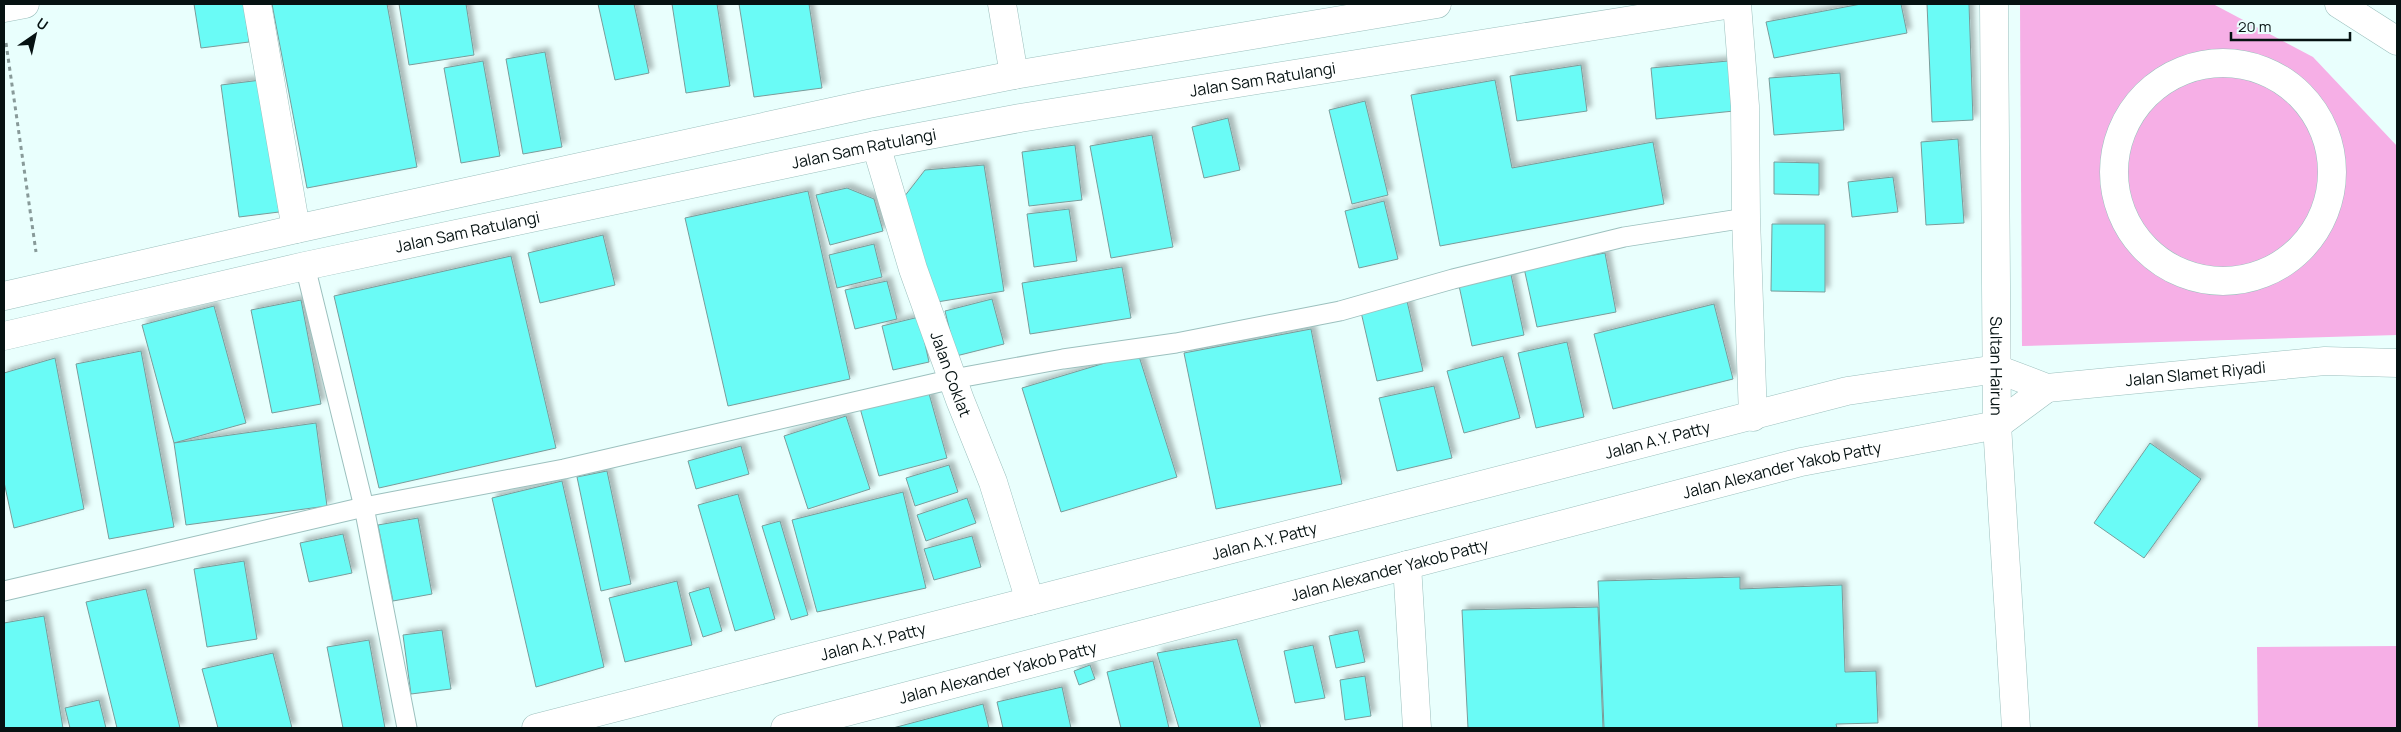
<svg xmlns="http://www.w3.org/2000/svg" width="2401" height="732" font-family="Manrope,sans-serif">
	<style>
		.green { fill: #f6afe6 }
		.building { fill: #6bfbf6; stroke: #799c9a; filter: url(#shadow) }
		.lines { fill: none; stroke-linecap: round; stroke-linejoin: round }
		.service-casing { stroke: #9cc0be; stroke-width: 21 }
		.pedestrian-casing { stroke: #9cc0be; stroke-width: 29 }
		.minor-casing { stroke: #9cc0be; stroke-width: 29 }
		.tertiary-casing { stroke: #9cc0be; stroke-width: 29 }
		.primary-casing { stroke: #9cc0be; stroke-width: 29 }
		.path { stroke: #889a99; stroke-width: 3; stroke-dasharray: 4 4; stroke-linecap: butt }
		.service { stroke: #fff; stroke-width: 19 }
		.pedestrian { stroke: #fff; stroke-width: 28 }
		.minor { stroke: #fff; stroke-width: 28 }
		.tertiary { stroke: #fff; stroke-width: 28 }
		.primary { stroke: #fff; stroke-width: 28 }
		.labels { text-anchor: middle; stroke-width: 4; stroke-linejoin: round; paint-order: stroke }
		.street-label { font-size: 16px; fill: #061212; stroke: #e9fffd }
	</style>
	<defs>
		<filter id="shadow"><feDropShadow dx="4.5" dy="-4.5" stdDeviation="2.5" flood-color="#0004"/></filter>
	</defs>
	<rect width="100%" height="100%" fill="#e9fffd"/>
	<g class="green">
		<path d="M2020 4H2213L2313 57 2397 146V335L2022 346Z"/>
		<path d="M2397 646V728H2258L2257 647Z"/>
	</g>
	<g class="building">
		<path d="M194 4H244L249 42 201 48Z"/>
		<path d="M272 4H387L417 167 307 188Z"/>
		<path d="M399 4H466L474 55 409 65Z"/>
		<path d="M598 4H634L649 73 615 80Z"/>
		<path d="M672 4H717L730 86 686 93Z"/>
		<path d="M739 4H809L822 88 754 97Z"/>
		<path d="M1861 4H1901L1907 33 1774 58 1766 22Z"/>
		<path d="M1927 4H1969L1973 120 1932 122Z"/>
		<path d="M545 52 562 147 523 154 506 59Z"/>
		<path d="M483 61 500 156 461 163 444 68Z"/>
		<path d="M1728 61 1734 111 1656 119 1651 68Z"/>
		<path d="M1581 65 1587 111 1517 121 1510 76Z"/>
		<path d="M1840 73 1844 130 1774 135 1769 78Z"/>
		<path d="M261 80 279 212 239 217 221 85Z"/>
		<path d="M1495 80 1512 168 1653 142 1664 204 1440 246 1411 95Z"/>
		<path d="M1365 101 1388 195 1352 204 1329 110Z"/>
		<path d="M1228 118 1240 170 1204 178 1192 127Z"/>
		<path d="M1152 135 1173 247 1111 258 1090 146Z"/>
		<path d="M1958 139 1964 223 1926 225 1921 142Z"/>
		<path d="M1075 145 1082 200 1029 206 1022 152Z"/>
		<path d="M1774 162 1819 163V195L1774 194Z"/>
		<path d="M984 165 1004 291 937 302 904 197 925 170Z"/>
		<path d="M1893 177 1898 212 1852 217 1848 182Z"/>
		<path d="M847 188 874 199 883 231 830 245 816 195Z"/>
		<path d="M808 191 850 379 728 406 685 218Z"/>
		<path d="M1384 201 1398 259 1359 268 1345 211Z"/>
		<path d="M1069 209 1077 261 1034 267 1027 214Z"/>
		<path d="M1772 224H1825V292L1771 291Z"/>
		<path d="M603 235 615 285 540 303 528 253Z"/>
		<path d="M874 244 882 277 837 288 829 255Z"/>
		<path d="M1605 253 1616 312 1537 327 1524 268Z"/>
		<path d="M511 256 556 448 379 488 334 296Z"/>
		<path d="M1122 267 1131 318 1030 334 1022 283Z"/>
		<path d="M1510 270 1524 335 1472 346 1458 281Z"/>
		<path d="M887 281 897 319 855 329 845 290Z"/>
		<path d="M992 299 1004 344 956 356 945 311Z"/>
		<path d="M301 300 321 404 272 413 251 310Z"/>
		<path d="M1407 301 1423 371 1377 381 1361 312Z"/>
		<path d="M1714 304 1733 379 1613 409 1594 334Z"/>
		<path d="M214 306 246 423 174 443 142 325Z"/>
		<path d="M919 317 929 362 893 370 882 326Z"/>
		<path d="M1311 329 1342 484 1216 509 1184 353Z"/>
		<path d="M1567 342 1584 417 1536 428 1518 353Z"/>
		<path d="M141 351 174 527 109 539 76 364Z"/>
		<path d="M1138 353 1177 477 1061 512 1022 388Z"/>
		<path d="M1503 356 1520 418 1464 433 1447 371Z"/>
		<path d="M55 358 84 509 14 528 4 482V373Z"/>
		<path d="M1434 386 1452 458 1397 471 1379 398Z"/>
		<path d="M928 390 947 458 879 476 860 408Z"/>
		<path d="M846 416 870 489 808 509 784 436Z"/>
		<path d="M316 423 327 506 186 525 174 443Z"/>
		<path d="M2150 443 2201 479 2144 558 2094 523Z"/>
		<path d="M741 446 749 474 696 489 688 461Z"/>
		<path d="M949 465 958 492 915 506 906 478Z"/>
		<path d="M607 471 631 584 601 591 577 477Z"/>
		<path d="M562 481 604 667 536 687 492 498Z"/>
		<path d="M903 492 926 588 817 612 792 520Z"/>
		<path d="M738 494 775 619 735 631 698 505Z"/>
		<path d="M967 498 976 523 926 541 917 515Z"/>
		<path d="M418 518 432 594 393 601 378 525Z"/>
		<path d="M780 521 808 615 791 620 762 526Z"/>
		<path d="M343 534 352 573 309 582 300 543Z"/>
		<path d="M972 536 981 567 934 580 924 549Z"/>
		<path d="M244 561 257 639 207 647 194 569Z"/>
		<path d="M1740 577V589L1842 585 1845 672 1876 671 1878 723 1836 724 1837 728H1604L1598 581Z"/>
		<path d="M677 581 692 645 625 662 609 598Z"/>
		<path d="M709 587 722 631 703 637 689 593Z"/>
		<path d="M146 589 180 728H117L86 602Z"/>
		<path d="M1598 607 1603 728H1468L1462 610Z"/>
		<path d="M44 616 63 728H4V623Z"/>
		<path d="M442 630 451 689 411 694 403 635Z"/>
		<path d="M1358 630 1365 662 1336 668 1329 636Z"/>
		<path d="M1237 639 1261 728H1179L1157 653Z"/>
		<path d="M369 640 385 728H343L327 647Z"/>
		<path d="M1313 645 1325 698 1295 703 1284 651Z"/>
		<path d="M273 653 292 728H218L202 669Z"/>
		<path d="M1153 661 1169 728H1121L1107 672Z"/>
		<path d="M1090 665 1095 679 1079 685 1074 671Z"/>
		<path d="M1365 676 1371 716 1345 720 1340 680Z"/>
		<path d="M1062 687 1071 728H1003L997 702Z"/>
		<path d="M99 700 106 728H70L65 708Z"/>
		<path d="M983 704 989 728H893Z"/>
	</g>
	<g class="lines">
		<defs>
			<g id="service">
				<path d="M305 266 364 507 407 728"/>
				<path d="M4 591 364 507 564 469 953 379 1063 359 1176 343 1340 311 1453 279 1624 237 1746 218"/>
			</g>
			<circle id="pedestrian" cx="2223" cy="172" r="109"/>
			<g id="minor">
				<path d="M257 4 296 229"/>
				<path d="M1002 4 1014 75"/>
				<path d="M1737 4 1745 106 1746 218 1753 417"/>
				<path d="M2339 4 2397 41"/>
				<path d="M4 8 25 4"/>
				<path id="s1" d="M876 145 913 269 960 400 993 482 1030 601"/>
				<path d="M4 296 296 229 868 104 1014 75 1437 4"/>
				<path id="s2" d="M4 336 305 266 876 145 1020 118 1732 4"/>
				<path d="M1407 565 1417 728"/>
			</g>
			<g id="tertiary">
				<path id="s3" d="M1994 4 1997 425 2016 728"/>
			</g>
			<g id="primary">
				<path id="s4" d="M536 728 1847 391 1997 369 2047 388 2325 361 2397 363"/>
				<path id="s5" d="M785 728 1801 462 1997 425 2047 388"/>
			</g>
		</defs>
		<use href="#service" class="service-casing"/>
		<use href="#pedestrian" class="pedestrian-casing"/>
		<use href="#minor" class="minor-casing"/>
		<use href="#tertiary" class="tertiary-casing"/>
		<use href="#primary" class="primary-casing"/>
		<path class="path" d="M6 43 36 252"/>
		<use href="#service" class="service"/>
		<use href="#pedestrian" class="pedestrian"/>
		<use href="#minor" class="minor"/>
		<use href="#tertiary" class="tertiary"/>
		<use href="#primary" class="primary"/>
	</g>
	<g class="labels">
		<g class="street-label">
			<text dy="6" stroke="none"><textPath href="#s2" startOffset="1285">Jalan Sam Ratulangi</textPath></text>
			<text dy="6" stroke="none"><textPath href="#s2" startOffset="880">Jalan Sam Ratulangi</textPath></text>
			<text dy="6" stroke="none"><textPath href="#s2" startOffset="475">Jalan Sam Ratulangi</textPath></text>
			<text dy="6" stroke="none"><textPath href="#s3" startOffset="362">Sultan Hairun</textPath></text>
			<text dy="6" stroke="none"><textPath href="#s4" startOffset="1708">Jalan Slamet Riyadi</textPath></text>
			<text dy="6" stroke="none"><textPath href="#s1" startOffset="241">Jalan Coklat</textPath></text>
			<text dy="6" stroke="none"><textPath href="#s4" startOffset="1158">Jalan A.Y. Patty</textPath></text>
			<text dy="6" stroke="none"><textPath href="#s5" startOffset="1030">Jalan Alexander Yakob Patty</textPath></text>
			<text dy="6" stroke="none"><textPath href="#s4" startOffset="752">Jalan A.Y. Patty</textPath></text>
			<text dy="6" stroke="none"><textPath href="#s5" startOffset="625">Jalan Alexander Yakob Patty</textPath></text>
			<text dy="6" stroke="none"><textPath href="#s4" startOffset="348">Jalan A.Y. Patty</textPath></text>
			<text dy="6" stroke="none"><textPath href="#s5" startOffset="220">Jalan Alexander Yakob Patty</textPath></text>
		</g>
	</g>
	<rect width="2401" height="732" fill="none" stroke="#061212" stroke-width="10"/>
	<g transform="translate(35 35) rotate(34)" stroke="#e9fffd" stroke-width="4" paint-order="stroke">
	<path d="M0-4L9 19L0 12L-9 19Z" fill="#061212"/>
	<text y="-8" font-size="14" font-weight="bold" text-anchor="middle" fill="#061212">U</text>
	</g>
	<path d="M2231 32v8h119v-8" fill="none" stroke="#061212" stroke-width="2.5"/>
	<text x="2238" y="32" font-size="15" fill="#061212" stroke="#e9fffd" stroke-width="4" paint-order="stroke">20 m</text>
</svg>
